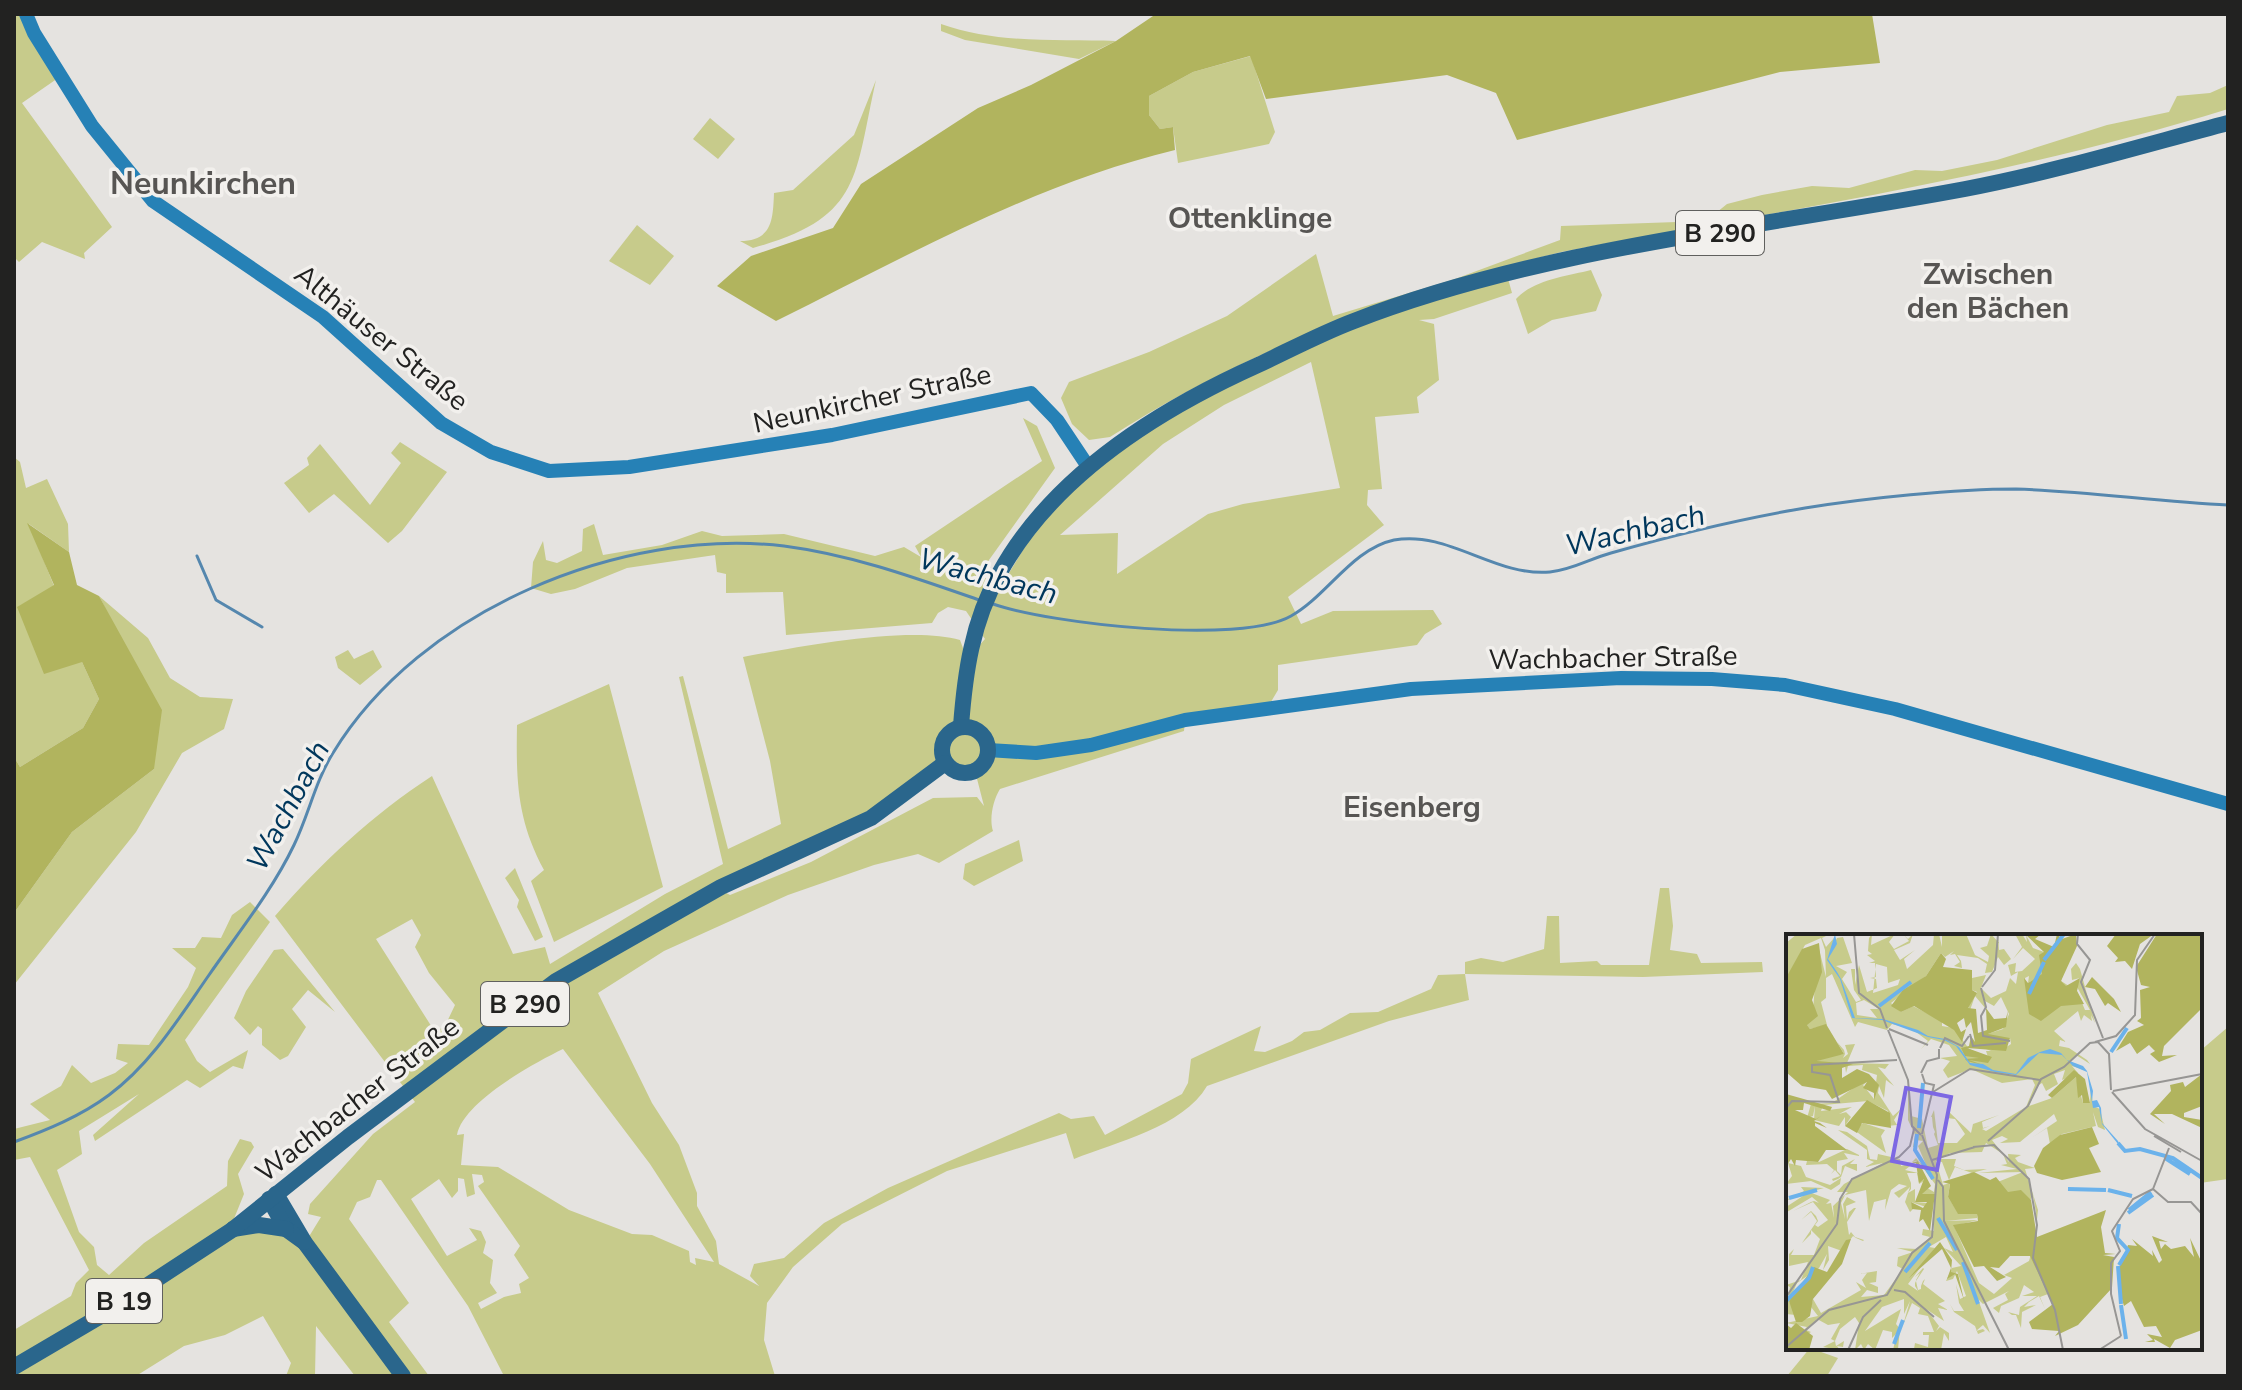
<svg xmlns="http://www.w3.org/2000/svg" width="2242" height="1390" font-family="'Nunito Sans',sans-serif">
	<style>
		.green { fill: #c7cb8b; fill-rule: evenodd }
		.forest { fill: #b1b45e }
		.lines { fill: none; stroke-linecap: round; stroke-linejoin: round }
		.stream { stroke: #5587ae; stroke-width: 3 }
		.secondary { stroke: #2681b6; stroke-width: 14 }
		.primary { stroke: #2a668c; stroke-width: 16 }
		.labels { text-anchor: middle; stroke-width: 7; stroke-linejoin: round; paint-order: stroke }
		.shield { fill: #f2f0ed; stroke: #60605e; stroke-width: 2 }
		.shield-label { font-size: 26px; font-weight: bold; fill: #222221 }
		.street-label { font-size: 28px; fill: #222221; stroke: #f2f0ed }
		.neighbourhood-label { font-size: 30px; font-weight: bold; fill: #575553; stroke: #f2f0ed }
		.water-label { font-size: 30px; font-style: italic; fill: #00375c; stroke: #f2f0ed }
		.quarter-label { font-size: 32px; font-weight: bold; fill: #575553; stroke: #f2f0ed }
		.inset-river { fill: none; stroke: #6bb2eb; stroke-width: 4 }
		.inset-road { fill: none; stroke: #979694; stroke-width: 2 }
		.view { fill: #7d68e3; fill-opacity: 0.15; stroke: #7d68e3; stroke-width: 4 }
		.inset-edge { fill: none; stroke: #222221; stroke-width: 4 }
	</style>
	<rect width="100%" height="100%" fill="#e5e3e0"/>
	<g class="green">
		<path d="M14 14H26L61 76 22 103 112 227 84 253 85 259 42 242 19 262 14 257Z"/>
		<path d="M941 24C996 44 1058 39 1116 41L1079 59 965 40 941 31Z"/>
		<path d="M1251 56 1275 132 1269 144 1178 163 1173 127 1160 129 1149 115V96L1193 72Z"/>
		<path d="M876 80C854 178 862 218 753 248L740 241C772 241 773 220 774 193L793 190 854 135Z"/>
		<path d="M2228 85V109C2009 177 1786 210 1561 252 1401 293 1249 348 1110 437L1089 440 1072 424 1061 398 1069 382 1149 352 1227 316 1316 254 1333 316 1455 279 1560 240 1561 226 1706 221 1727 204 1762 195 1812 186 1849 188 1915 170 1942 171 1997 160 2107 125 2169 112 2177 96 2210 93Z"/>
		<path d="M710 118 735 139 718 159 693 139Z"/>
		<path d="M637 225 674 256 650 285 609 261Z"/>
		<path d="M1591 270 1602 295 1596 311 1552 320 1528 334 1516 299C1533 280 1567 276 1591 270Z"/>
		<path d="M1507 275 1512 293 1434 319 1419 320 1434 324 1439 380 1417 397 1419 413 1375 417 1382 489 1368 490 1367 505 1384 525 1288 597 1301 624 1333 611 1433 610 1442 624 1425 634 1417 645 1278 665V690L1268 707 1185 720 1184 731 1000 789C993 800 989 819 993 831L939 863 918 854 874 865 788 895 664 951 598 993 652 1103 679 1145 697 1193V1206L716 1241 719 1264 759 1286 750 1276 754 1264 784 1258 824 1223 888 1188 1059 1113 1071 1119 1094 1116 1105 1135 1182 1094 1188 1083 1191 1059 1261 1026 1254 1051 1265 1052 1292 1041 1304 1032 1320 1030 1350 1013 1378 1012 1431 989 1438 975 1465 974V962L1481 958 1503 962 1544 949 1547 916H1559L1560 963 1597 961 1601 965H1649L1660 888H1669L1673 926 1670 950 1697 954 1701 963 1762 962 1763 972 1643 977 1465 974 1469 1000 1389 1021 1207 1086C1183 1127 1116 1142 1074 1159L1066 1133 947 1171 842 1224 793 1267 767 1303 764 1340 775 1376H504L468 1306 381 1180H377L370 1197 357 1202 349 1219 409 1303 389 1322 429 1376H355L316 1326 315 1376H286L291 1363 263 1316 225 1335 184 1346 136 1376H14V1330L71 1296 76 1283 89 1270 30 1157 14 1160V1129L50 1120 30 1104 61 1086 72 1065 91 1083 115 1073 128 1063 116 1059 118 1044 149 1045 188 987 196 968 172 948H195L202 937 221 938 232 915 250 902 270 922 185 1040 197 1061 210 1072 248 1050 243 1069 233 1066 200 1088 187 1080 95 1141 93 1135 139 1094 79 1131 82 1154 57 1170 79 1232 94 1247 97 1265 109 1275 144 1243 227 1186 228 1161 240 1139 251 1142 254 1147 238 1174 244 1194 231 1226 259 1225 305 1243 321 1217 308 1214 310 1204 373 1134 415 1102 275 916C322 862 372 815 432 776L513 954 545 947 550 964 665 894 723 864 679 677 683 676 728 849 781 824 770 761 743 657C797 647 910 625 960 640L967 659 985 639 966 611 948 607 938 613 932 623 786 635 783 592 726 593V574L717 572 715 555 627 568 575 589 551 594 531 588 533 562 543 541 546 560 557 563 582 551 583 529 594 524 603 555 662 545 702 531 722 536 784 534 875 556 904 547 921 557 915 546 1042 461 1023 418 1037 426 1055 468 989 560 982 577 1003 583 1049 507 1138 430 1354 321ZM1311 362 1340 488 1243 504 1208 514 1117 574 1118 533 1060 535 1163 444 1224 405ZM944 761 956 771H975L984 806 977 797 933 798 811 862 730 895 719 889 915 788ZM412 919 421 935 415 947 429 973 455 1005 445 1026 435 1032 376 939ZM563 1049 650 1164 714 1262 695 1258 696 1265 690 1262 689 1251 652 1235 632 1234 569 1210 498 1167 461 1165 464 1134 457 1135C463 1102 534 1063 563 1049ZM472 1174 482 1175 484 1182 478 1186 520 1246 514 1255 529 1278 519 1284 521 1293 504 1297 481 1309 478 1303 497 1293 490 1283 493 1260 483 1253 486 1242 481 1231 469 1228 477 1240 447 1256 411 1199 439 1179 452 1198 458 1191V1178L464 1179 467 1197 475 1194Z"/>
		<path d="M400 442 447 472 402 531 388 543 334 494 309 513 284 483 309 465 307 458 320 444 370 505 401 463 391 453Z"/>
		<path d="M14 457 20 462 26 488 47 479 68 524 69 552 29 524 54 586 18 607 82 662 99 699 83 728 20 767 14 757Z"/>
		<path d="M99 596 148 638 170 678 200 697 233 699 224 729 182 753 136 832 14 985V913L72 832 154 769 115 627Z"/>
		<path d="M348 650 354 659 373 650 382 667 360 685 338 668 335 657Z"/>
		<path d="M609 684 663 887 554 942 531 881 544 870C517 820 516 781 517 725Z"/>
		<path d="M1019 840 1023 861 974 886 963 879 965 864Z"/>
		<path d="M515 868 543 937 535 941 517 907 519 900 505 878Z"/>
		<path d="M283 949 335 1012 308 990 292 1009 306 1027 288 1056 280 1060 262 1045V1029L258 1026 250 1035 234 1018 246 991 274 950Z"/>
		<path d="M2228 1027V1179L2200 1183V1051Z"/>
		<path d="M1810 1348 1838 1358 1827 1376H1787Z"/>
	</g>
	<g class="forest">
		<path d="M1156 14H1872L1880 63 1780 72 1517 140 1496 93 1447 75 1266 99 1250 56 1193 72 1149 96V115L1160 129 1173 127 1175 150C1034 184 905 257 776 321L717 286 751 256 833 228 861 184 978 108 1031 85 1116 41Z"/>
		<path d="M27 523 69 552 77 585 99 596 162 710 154 769 72 832 14 913V757L20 767 83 728 99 699 82 662 44 674 17 607 54 585Z"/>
	</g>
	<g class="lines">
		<g class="stream">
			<path d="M197 556 216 600 262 627"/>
			<path d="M993 604C1051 624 1240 645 1291 616 1327 596 1352 549 1394 540 1448 530 1495 577 1550 572 1572 570 1589 559 1611 553 1674 535 1740 519 1805 508 1867 498 1954 489 2016 489 2087 491 2158 502 2228 505"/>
			<path d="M14 1142C47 1130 81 1116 109 1095 151 1064 179 1018 209 975 238 933 272 891 294 845 309 814 315 782 333 753 420 610 621 527 784 546 853 555 916 578 982 601"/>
		</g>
		<g class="secondary">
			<path d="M26 14 34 33 92 126 153 201 323 317 441 423 491 452 549 471 629 467 832 435 1031 393 1057 420 1089 468"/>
			<path d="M988 750 1036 753 1091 745 1185 720 1411 689 1621 678 1712 679 1785 685 1895 709 2228 804"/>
		</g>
		<g class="primary">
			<path d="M961 726C965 673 972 622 999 574 1053 475 1158 410 1258 365 1290 350 1322 333 1354 321 1541 248 1768 226 1965 189 2054 172 2141 146 2228 123"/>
			<circle cx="965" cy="750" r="23"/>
			<path d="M276 1194 305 1243 403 1376"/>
			<path d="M269 1199 286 1229 304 1242"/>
			<path d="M233 1229 259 1225 286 1229"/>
			<path d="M14 1367 99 1317 232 1230 348 1137 556 981 721 887 871 818 945 763"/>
		</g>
	</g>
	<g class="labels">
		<g class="shield">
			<rect x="1676" y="211" width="88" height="44" rx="6"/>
			<rect x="481" y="982" width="88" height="44" rx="6"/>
			<rect x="86" y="1279" width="76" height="44" rx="6"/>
		</g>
		<g class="shield-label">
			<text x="1720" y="242">B 290</text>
			<text x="525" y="1013">B 290</text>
			<text x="124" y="1310">B 19</text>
		</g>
		<g class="street-label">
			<text transform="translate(382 337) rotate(39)" y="10">Althäuser Straße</text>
			<text transform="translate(872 398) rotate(-12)" y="10">Neunkircher Straße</text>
			<text transform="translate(1613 657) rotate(-1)" y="10">Wachbacher Straße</text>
			<text transform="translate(357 1099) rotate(-38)" y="10">Wachbacher Straße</text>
		</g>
		<g class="neighbourhood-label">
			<text x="1250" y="228">Ottenklinge</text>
			<text x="1988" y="284">Zwischen<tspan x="1988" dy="34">den Bächen</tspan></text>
			<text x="1412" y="817">Eisenberg</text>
		</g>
		<g class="water-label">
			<text transform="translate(1635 530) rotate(-13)" y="10">Wachbach</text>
			<text transform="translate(988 576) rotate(15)" y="10">Wachbach</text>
			<text transform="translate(288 806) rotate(-62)" y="10">Wachbach</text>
		</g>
		<g class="quarter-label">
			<text x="203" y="194">Neunkirchen</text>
		</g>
	</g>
	<g transform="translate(1786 934)">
		<rect width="416" height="416" fill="#e5e3e0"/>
		<path d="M11 0H44L36 4 40 13 48 4 45 16 51 4 57 3 66 29 50 32 61 38 56 45 70 68 75 66 68 56 65 35H69V51L73 31 81 58 91 54 90 45 84 44 90 43 89 29H83L89 27 81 21 86 20 82 17 83 4 86 0 85 11 109 0 103 8 108 15 123 7 117 0 122 5 127 0 124 9 108 16 114 26 129 16 118 25 121 35 147 11 148 0H153L156 13V0H180L189 21 202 28 203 22 194 14 201 12 205 0 213 9 212 0 213 16 218 15 225 25 218 31 212 23 206 38 199 39 201 30 192 24 171 21 175 27 176 34 168 32 174 28 169 20 164 21 168 17 159 23 155 19 140 42 105 69 115 78 127 72 156 87V92L168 94 183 115 202 123 200 117H205L193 112 216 116 225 110 224 104 204 106 198 101 217 95 223 80 215 63 208 72 199 67 200 75 189 62 183 79 182 72 191 58 186 56V44L200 41 195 54 205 64 220 57 224 44 230 50 232 38 225 42 222 31 230 29 229 38 236 37 249 25 237 14 227 25 236 13 229 0H236L241 8 240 1 247 14 258 18 256 41 242 49 243 42 239 44 241 59 257 41 262 20 268 17 282 24 275 47 291 57 299 76H304L291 53 294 44 286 46 285 35 290 29 294 35 309 89 305 81 306 87 298 81 295 87 292 77 268 97 280 108 274 106 273 112 283 114 301 126 304 130 290 121 284 127 298 136 286 132 292 139 276 146 279 136 268 140 272 150 260 157 256 149 251 152 243 172 266 164 290 143 297 169H304L305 153 307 172 314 175 319 196 312 193 307 178 310 192 276 200 264 210 261 194 247 203 271 187 268 180 234 208 214 209 222 205 216 202 206 206 223 228 222 220 235 221 229 224 232 228 249 234 239 235 252 276 247 323 266 369 262 360 254 363 259 375 253 362 243 368 238 373 250 371 236 378 235 394 230 381H226L222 378 233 381 234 373 251 362H236L248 358 238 351 233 364 215 372 213 379 207 374 222 366 219 360 223 357 197 370 192 365 204 399 197 391 190 397 197 395 199 397 192 400 189 392 168 378 164 370 168 377H178L173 369 170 350 174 365 180 362 171 337 167 345 160 347 166 334 175 332 158 314 167 318 160 303 143 313 149 314 122 350 132 357 129 352V349L130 347V346L134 339 129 343 137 334 138 335 130 347 132 356 135 355V352L137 347 139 345 137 350 159 367 152 370 162 376 152 374 158 387 140 375 153 392 150 397 154 393 163 399V407L158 399 155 416 128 415 129 409 142 413 143 401H137V398H148L142 382 132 380 134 374 126 369 117 391 124 367 118 380V365L96 373 79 397 115 375 110 390 114 395 112 415 107 416 111 399 106 404V398L97 396 89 416 82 410 78 416 75 410 69 416 73 389 69 383 54 395 49 407 50 412 58 407 57 413 51 412 54 416 37 413 49 407 45 405 54 389 42 391 31 385 20 396 25 398 0 414 21 393 0 389 32 382 25 373 27 365 35 379 75 356 70 348 80 354 76 346 81 339 73 340 91 337 90 348 83 349 92 353V359L81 356 75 363 98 361 117 335 111 332 112 323 127 318 111 314 131 315 144 303 136 301 137 295 148 297V263L135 260 138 252 148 258 149 250 132 227 126 228 130 224 143 238 132 212 137 207 130 206 128 213H127L129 201 122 186V149L125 182 136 185 142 214 152 211 148 200 149 198 147 193 146 183H145L148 176 152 209H171L179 200 169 185 161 184V176L185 199 187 190 213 181 196 188 197 194 204 192 196 195 200 197 240 173 249 151 246 145 216 149 185 135 162 144 157 136 164 127 154 124 171 122 163 111 145 105 135 115 142 107 126 95 106 90 101 96 72 88 69 93 46 40 40 44V64L35 68 41 91 24 95 20 90 27 77 32 11 40 43 39 16 35 4 19 11 0 45V9ZM90 30 101 33 102 49 114 45 112 51 87 59ZM78 66 93 75H84L91 84 71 81 70 69ZM200 209 217 220 221 230 215 231 231 235 192 239 237 238 204 251V263L228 267 239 276 247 261 250 278V303L243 327 218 341 226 344 208 360 193 349 168 292 192 286 159 287 191 284V280L172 279 162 263 164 249 157 251 150 227 156 228 163 246 169 233 186 239 201 235 178 236 168 232 170 225H152L164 219 196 218ZM51 108 58 116 59 120 57 124 62 120 59 111 69 110 61 129 103 130 99 135 92 133 108 152 100 146 98 164 93 152 92 159 107 182 115 175 108 186 111 191 101 192 102 177 82 167 37 171 35 177 66 173 53 180 71 175 60 178 65 183 59 192V183L53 192 28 186 29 172 27 182 21 184 25 170 46 169 76 148 82 147 77 151 88 165 91 141 76 136 77 131 62 132 60 139 59 132 24 136 35 123 58 120ZM77 189 99 196 95 202 100 219 68 196ZM52 196 61 198 81 212 84 225 91 226 92 220 114 225 115 232 129 228 119 236 132 239 137 244 138 247 133 250 131 239H121L125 249V255L122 259 129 255V268L141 269 140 273 125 268 127 275 124 278 119 268 124 253 113 264 108 259 121 252 113 250 105 256 99 276 100 265 88 268 83 287 80 256 59 261 55 269 59 285 57 270 61 263 70 268 60 272 61 286 63 278 68 274H70L61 288 63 301 65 298 69 303 78 306 77 307 70 304 67 302 56 317 42 312 43 326 37 336 41 320 33 334 11 349 3 367 10 381 0 380 4 353 0 351 15 346 22 328 3 332V320L8 315 5 321H28L34 305 25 296V300L16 309 31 287 25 278 15 286 25 277 30 282 32 287 29 291 32 293 42 286 27 268 7 277 25 268 28 267 33 269 26 263 1 278 0 273 17 262 0 266 18 257 15 253 38 254 23 258 44 266 40 270 45 269 48 284 47 272 62 258H51L58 250 97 229 79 233 88 228 81 225V216ZM61 215 73 221V222L58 219 62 225 51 227V237L55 241 56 232 69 225 64 230H71V237L59 232 55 243 52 245 47 247 46 245 54 242 49 236 45 240 48 236 41 230 20 231 21 227 33 228ZM2 229 15 232 20 243 44 251 55 244 54 250 45 256 25 247 0 250 6 242Z" fill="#c7cb8b" fill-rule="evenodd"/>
		<path d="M239 0H255L249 5 268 13 271 0 276 5 290 0 291 12 275 47 280 52 294 44 291 57 298 70 275 72 255 87 243 80 238 44 242 49 256 40 253 21 258 18ZM330 0H368L354 10 346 35 339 27 329 28 332 24 321 12ZM371 0H416V74L378 112 376 122 391 121 373 128 364 120 369 117 363 111 351 120 344 109 330 117 342 98 358 91 351 87 355 84 354 56 364 53 355 51 350 33ZM33 9 36 38 26 66 32 82 21 91 24 95 40 90 58 120 31 127 67 130 56 134V144L71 135 83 140 93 151 88 166V159L77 154 81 148 46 165 40 156 16 152 0 138V23L1 42 16 15ZM155 19 160 25 157 33 186 36V56L191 59 182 74 190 75 192 99 201 96 200 74 208 85 220 84 222 77 220 93 202 100 224 104 220 117 181 114 206 123 202 129 183 126 200 132 181 127 179 125 193 124 179 122 175 114 183 112 185 102 189 108 185 88 180 94 178 84 171 89 175 98 180 95 176 108 168 96 128 72 115 78 105 72 117 56 140 42ZM306 43 328 65 335 78 322 69 319 72 309 55 299 53ZM288 136 299 145 304 169H297L296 161 292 164 290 143 266 164 262 161ZM416 140V172L398 179V183L416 186V194L386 180H368L379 190 364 180 385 157 384 151 397 148 399 153ZM0 160 46 173 44 177 18 169 17 176H9L30 185 35 182 28 187 34 189 41 194 29 189V192L61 216H40L32 228 10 226 9 232 5 225 0 233ZM81 166 104 179 105 194 76 189 71 199 59 192ZM306 193 313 210 303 214 315 238 276 246 251 239 248 232 257 214 274 201ZM132 227 145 252 136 260H149L144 297 137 285 133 288 135 276 126 275 125 268 137 274 141 268H129L138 245 133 249 130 229 123 230ZM188 238 204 246 210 243 222 258 235 256 245 266 251 303 320 276 315 293 319 319 330 320 317 321 328 323 326 354 292 391 269 402 273 397 246 395 243 388 267 370 244 322H224L213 334 204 333 220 343 211 347 198 332 188 333 167 291 192 287 191 280H172L162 263 164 250 156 248ZM366 302 382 308 373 307 375 315 379 310 385 315 399 312 408 323 404 304 416 329V396L389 406 384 414 368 405 369 408H359L367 406 361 400 376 403 370 392 358 393 345 367 338 372 333 355V334L342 311 351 312 346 305 367 322 366 316 373 329 376 326ZM65 305 56 330 27 365 24 382 16 388H10L3 367 9 358 28 333 41 338 60 306ZM154 308 166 326 165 338 172 340 178 366 169 340 161 345 165 334 156 315 123 344ZM10 389 27 402 23 416H0V390L5 394Z" fill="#b1b45e"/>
		<path d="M49 0 51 10 42 25 51 38 55 45 69 84 97 85 132 96 142 102 159 105 173 113 184 129 197 130 207 136 230 140 242 124 254 118 264 115 275 119 281 126 297 132 301 137 307 157 306 167 311 166 315 174 316 189 332 207 336 215 316 190 313 173 307 174 301 138 287 132 276 121 253 119 230 141 209 138 184 131 170 112 158 106 142 103 96 86 66 84 54 45 41 26Z" fill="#6bb2eb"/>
		<path class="inset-river" d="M258 26 278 0M243 60 258 28M93 72 125 48M325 118 341 94M133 194 137 149M131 200 129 216 147 245M332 209 339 217 354 215 387 224 416 244M379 224 404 240M282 255 320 256M322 256 346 262M3 264 31 256M343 276 365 258M342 279 367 261M152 284 171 316M333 290 331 304 342 316 333 331M177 328 192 370M332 332 335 370M119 338 144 309M0 367 23 344 27 333M335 371 340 405M108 410 117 386"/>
		<path class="inset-road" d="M68 0 73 59 94 75 101 94M292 0 291 10 304 26 295 48 317 104M196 53 209 36 212 0M195 54 200 73 195 82 197 102 224 107M103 95 142 111M102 96 122 146 126 192 135 201M184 100 187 112 220 109M309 108 330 102 349 81 351 26 369 0M154 114 159 104 176 112 183 102M135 139 141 127 153 124V115M136 140 139 149 148 151 136 200M327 157 416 140M147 158 184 135 254 146M326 158 359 195 416 227M0 174 6 167 53 168 44 141 26 138V131L111 126M368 202 395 218M202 207 242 172 255 145 278 133 304 109 312 108 323 120 325 156M187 213 208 211 243 245 251 291 247 324 269 376 277 416M146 226 189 213M152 246 157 253 158 287 223 416M367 255 382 268H405L416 280M367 255 383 214M108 356 119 358 148 383M0 363 51 290 54 265 66 245 113 223 124 212 128 195M335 402 325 360V329L334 317 326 297 347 265 367 255M0 413 43 376 101 361 126 319 146 303 151 241 136 201M62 416 77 383 95 366M313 416 335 402"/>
		<path class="view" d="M120 154 165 163 151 236 106 227Z"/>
		<rect width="416" height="416" class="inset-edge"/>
	</g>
	<rect width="2242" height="1390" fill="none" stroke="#222221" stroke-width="32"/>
</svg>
